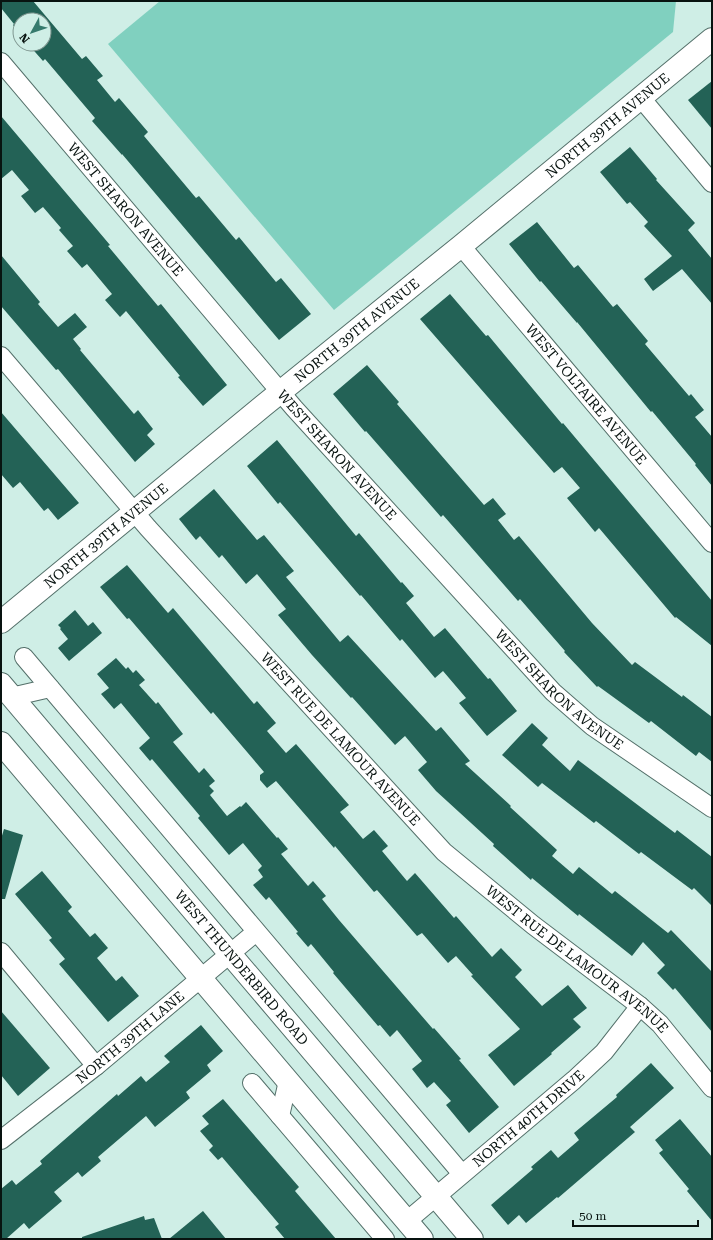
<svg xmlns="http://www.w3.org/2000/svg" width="713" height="1240" font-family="'Roboto Serif',serif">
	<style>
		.green { fill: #80d0bf }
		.building { fill: #236256 }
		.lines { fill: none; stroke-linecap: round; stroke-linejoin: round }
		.minor-casing { stroke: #54706a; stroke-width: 20 }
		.tertiary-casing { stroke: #54706a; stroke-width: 24 }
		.secondary-casing { stroke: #54706a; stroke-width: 24 }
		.minor { stroke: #fff; stroke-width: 18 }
		.tertiary { stroke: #fff; stroke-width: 22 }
		.secondary { stroke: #fff; stroke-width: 22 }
		.labels { text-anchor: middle; stroke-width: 4; stroke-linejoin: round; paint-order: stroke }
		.street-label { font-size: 14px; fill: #081310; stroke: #cfeee6 }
	</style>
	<rect width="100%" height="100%" fill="#cfeee6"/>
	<path class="green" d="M160 1H676L673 32 334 310 108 44Z"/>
	<g class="building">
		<path d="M1 1H33L82 59 86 56 103 76 97 80 115 102 119 98 148 132 144 136 196 198 199 196 236 240 239 237 276 282 281 278 311 314 279 340 122 154V155L92 121 95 118 45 59 43 61 28 44H44V20H20V34L13 25 14 24 1 8Z"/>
		<path d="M712 81V129L688 100Z"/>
		<path d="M1 116 110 245 108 246 158 306 161 304 227 385 203 406 178 377 180 376 126 311 120 317 105 300 112 294 87 264 82 268 67 251 73 246 59 230 61 228 43 207 35 213 21 196 29 190 12 170 1 179Z"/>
		<path d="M630 147 657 179 656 180 695 223 688 230 712 259V304L682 269 653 291 644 279 672 256 644 226 648 222 630 202 627 204 600 172Z"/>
		<path d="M537 222 574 268 578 265 613 307 617 304 648 341 645 344 689 396 691 394 704 410 695 417 712 437V486L695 465 696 464 652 411 651 412 577 322V323L541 281 540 282 509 244Z"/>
		<path d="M1 255 40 302 38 304 58 327 75 313 87 327 73 339 81 349 80 350 134 414 138 410 153 429 147 435 155 444 135 462 58 369 56 370 1 306Z"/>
		<path d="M450 294 486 336 488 335 562 424 563 423 712 601V646L676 617 675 618 599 528 595 532 567 498 580 488 562 467 554 473 420 319Z"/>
		<path d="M367 365 399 402 397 404 484 505 493 498 506 514 498 520 514 540 519 536 592 623 632 665 635 662 682 697 683 695 712 717V762L699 752 696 756 651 721 649 723 598 686 597 687 564 652 565 651 520 599 518 601 443 515 441 517 366 431 365 432 333 394Z"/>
		<path d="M1 412 79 503 58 520 48 508 44 511 20 482 13 488 1 474Z"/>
		<path d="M277 440 356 536 359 533 401 583 402 582 414 596 406 603 434 637 445 628 488 679 490 678 517 711 487 736 459 703 466 698 443 671 435 678 402 639 400 641 361 595 360 596 280 502 278 504 247 466Z"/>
		<path d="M214 489 257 540 264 535 294 571 286 577 340 642 348 635 436 731 441 727 470 761 465 764 511 806 510 807 557 850 552 856 573 874 579 867 612 894 615 891 668 933 671 930 712 972V1032L675 988 673 990 657 973 665 965 643 942 632 956 579 914 578 916 532 878 531 880 493 846 494 844 436 791 418 770 427 762 405 736 395 745 352 697 351 698 312 655 278 615 286 609 257 574 246 584 222 555 219 558 200 536 196 540 179 519Z"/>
		<path d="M127 565 168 613 173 608 254 704 257 701 276 723 267 731 286 753 296 744 336 790 349 805 340 812 363 839 374 830 388 846 382 851 407 881 415 873 454 918 456 916 492 957 501 948 522 970 515 977 542 1006 568 985 587 1008 573 1019 581 1027 551 1053 552 1054 514 1086 488 1055 520 1029 471 976 473 975 456 956 448 963 422 933 417 936 377 890 374 892 335 846 334 848 276 781 267 788 260 780V775L264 772 213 712 211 714 129 618 127 619 100 587Z"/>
		<path d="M75 610 88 626 93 622 102 633 69 661 58 648 68 639 60 629 61 628 58 625Z"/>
		<path d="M116 658 126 669 128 667 133 673 136 670 145 680 139 685 156 704 158 702 183 734 173 742 199 773 204 768 215 781 209 786 214 791 210 795 227 816 240 806 241 807 246 802 277 838 278 837 288 849 281 854 308 886 313 881 326 896 322 899 339 920 433 1029 434 1028 461 1059 459 1060 499 1107 469 1133 446 1105 451 1101 434 1082 427 1088 412 1069 422 1061 397 1030 390 1037 380 1025 378 1026 333 973 334 972 311 944 308 947 296 933 298 932 269 897 266 900 253 885 263 877 258 870 262 866 243 843 229 855 198 818 200 816 152 759 150 761 139 748 150 738 121 703 114 709 101 694 109 688 97 674Z"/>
		<path d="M532 723 548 738 542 745 570 771 578 760 675 833 677 830 712 857V906L694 888 692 890 641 852 639 854 596 821 594 823 542 783 538 787 502 755Z"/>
		<path d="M4 829 23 835 5 899H1V839Z"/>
		<path d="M42 871 72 907 68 911 90 937 95 933 108 948 97 958 116 981 122 976 139 996 108 1022 59 964 65 959 49 940 52 938 15 894Z"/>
		<path d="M1 1011 50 1068 18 1096 1 1075Z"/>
		<path d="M201 1025 223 1051 207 1065 211 1071 186 1092 190 1098 155 1127 146 1116 98 1157 101 1161 82 1177 78 1172 54 1192 62 1201 29 1229 24 1223 6 1239H1V1189L12 1180 16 1185 42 1164 40 1161 117 1094 118 1096 141 1076 146 1082 170 1062 164 1056Z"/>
		<path d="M651 1063 674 1088 630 1127 635 1132 558 1198 557 1197 526 1223 519 1215 508 1225 491 1205 533 1169 531 1167 551 1150 558 1158 579 1140 574 1133 617 1097 616 1095Z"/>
		<path d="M223 1099 299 1187 295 1191 336 1239H285L275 1227 279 1224 222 1157 218 1160 209 1150 213 1146 200 1131 209 1124 202 1116Z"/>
		<path d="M680 1119 712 1157V1221L687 1191 689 1189 659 1153 663 1150 655 1140Z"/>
		<path d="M203 1211 226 1239H169Z"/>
		<path d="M144 1216 145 1220 154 1218 162 1239H82V1237Z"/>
	</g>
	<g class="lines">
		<defs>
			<g id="minor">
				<path id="s1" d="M1 62 294 408 553 692 592 726 712 808"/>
				<path d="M641 98 712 183"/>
				<path id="s2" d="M461 246 712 543"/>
				<path id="s3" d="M1 356 148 528 444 852 533 925 640 1006 660 1024 712 1088"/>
				<path d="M24 657 462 1174"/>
				<path d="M11 697 50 688"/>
				<path d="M1 952 96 1066"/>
				<path d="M252 1083 385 1239"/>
				<path d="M280 1116 288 1081"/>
				<path id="s4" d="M1 1140 96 1066 256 932"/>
				<path id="s5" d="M407 1221 574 1080 604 1052 640 1006"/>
			</g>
			<g id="tertiary">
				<path id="s6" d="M1 622 263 406 461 246 712 39"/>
			</g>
			<g id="secondary">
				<path id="s7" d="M1 684 472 1239"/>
				<path d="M1 743 422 1239"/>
			</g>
		</defs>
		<use href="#minor" class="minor-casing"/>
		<use href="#tertiary" class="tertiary-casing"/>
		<use href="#secondary" class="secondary-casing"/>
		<use href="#minor" class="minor"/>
		<use href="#tertiary" class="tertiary"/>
		<use href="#secondary" class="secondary"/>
	</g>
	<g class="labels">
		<g class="street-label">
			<text dy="5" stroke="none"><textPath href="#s6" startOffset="784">NORTH 39TH AVENUE</textPath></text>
			<text dy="5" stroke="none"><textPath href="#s1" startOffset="193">WEST SHARON AVENUE</textPath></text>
			<text dy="5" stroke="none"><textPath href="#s6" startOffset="460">NORTH 39TH AVENUE</textPath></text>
			<text dy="5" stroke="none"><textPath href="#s2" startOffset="194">WEST VOLTAIRE AVENUE</textPath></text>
			<text dy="5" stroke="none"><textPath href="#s1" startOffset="517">WEST SHARON AVENUE</textPath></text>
			<text dy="5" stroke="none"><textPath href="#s6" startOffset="136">NORTH 39TH AVENUE</textPath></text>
			<text dy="5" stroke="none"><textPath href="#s1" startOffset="841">WEST SHARON AVENUE</textPath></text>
			<text dy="5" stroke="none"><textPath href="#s3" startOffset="512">WEST RUE DE LAMOUR AVENUE</textPath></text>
			<text dy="5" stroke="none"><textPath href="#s3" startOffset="836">WEST RUE DE LAMOUR AVENUE</textPath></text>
			<text dy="5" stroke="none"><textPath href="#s7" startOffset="372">WEST THUNDERBIRD ROAD</textPath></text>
			<text dy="5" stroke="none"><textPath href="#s4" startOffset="165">NORTH 39TH LANE</textPath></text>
			<text dy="5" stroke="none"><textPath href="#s5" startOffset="159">NORTH 40TH DRIVE</textPath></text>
		</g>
	</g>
	<rect width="713" height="1240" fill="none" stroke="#081310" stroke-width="4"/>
	<g transform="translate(32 32) rotate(230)"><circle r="19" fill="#cfeee6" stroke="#7f9690"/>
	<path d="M0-3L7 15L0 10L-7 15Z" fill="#367a6d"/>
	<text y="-6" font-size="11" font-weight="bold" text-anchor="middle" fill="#081310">N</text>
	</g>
	<path d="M573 1220v6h125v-6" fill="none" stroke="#081310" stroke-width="2"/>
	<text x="579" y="1220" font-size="12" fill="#081310" stroke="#cfeee6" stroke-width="3" paint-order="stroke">50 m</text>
</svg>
